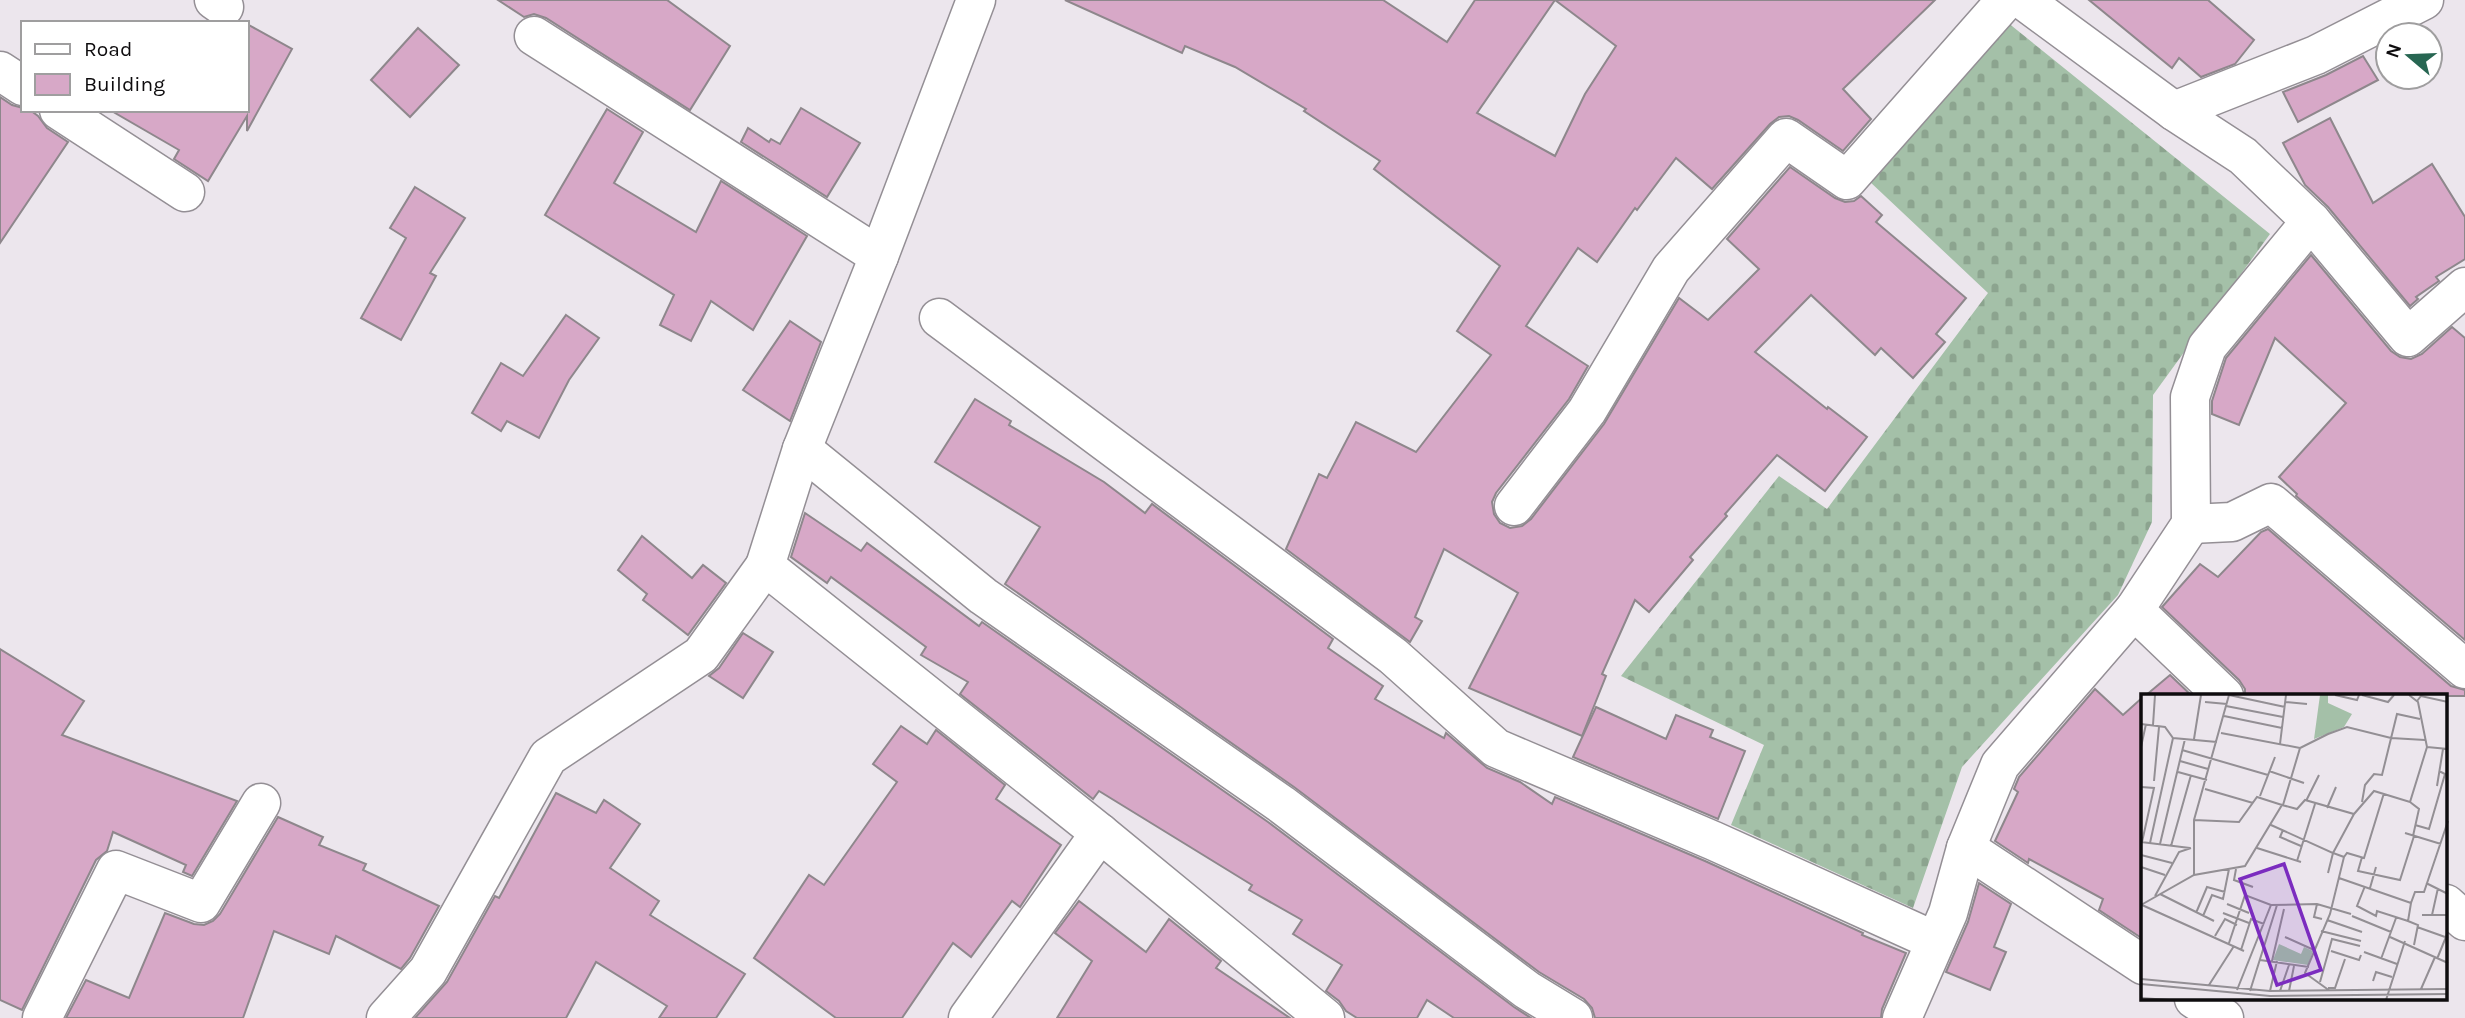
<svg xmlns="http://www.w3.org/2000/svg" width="2465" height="1018" font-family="Karla,sans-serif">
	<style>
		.cemetery { fill: url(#cemetery-stones) }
		.building { fill: #d7a8c7; stroke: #8e878c; stroke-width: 2; fill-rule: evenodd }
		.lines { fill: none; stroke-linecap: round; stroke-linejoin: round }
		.street-casing { stroke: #948f95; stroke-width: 41 }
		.street { stroke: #fff; stroke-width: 38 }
		.inset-road { fill: none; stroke: #938f94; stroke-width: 2 }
		.view { fill: #7b2cbf; fill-opacity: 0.15; stroke: #7b2cbf; stroke-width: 3.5 }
		.inset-edge { fill: none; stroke: #0e0c0e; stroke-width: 3.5 }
	</style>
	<defs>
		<pattern id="cemetery-stones" width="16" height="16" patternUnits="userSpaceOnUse" patternTransform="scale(1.75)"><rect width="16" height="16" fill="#a4c0a8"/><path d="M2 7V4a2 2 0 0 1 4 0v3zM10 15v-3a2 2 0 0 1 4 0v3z" fill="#8ca48f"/></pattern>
	</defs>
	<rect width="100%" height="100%" fill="#ece6ed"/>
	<path class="cemetery" d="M2007 22 2270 234 2153 395 2152 522 2118 595 1962 767 1913 908 1731 825 1764 745 1621 676 1779 476 1827 509 1988 293 1868 180Z"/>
	<g class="building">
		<path d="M498 0H667L730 46 690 110 546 18 534 14 524 17Z"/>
		<path d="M1065 0H1383L1447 42 1475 0H1935L1843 89 1871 119 1843 151 1798 120 1789 116 1779 117 1770 124 1712 189 1676 158 1637 210 1635 208 1597 262 1578 248 1526 326 1588 366 1569 399 1496 493 1492 502 1494 514 1500 523 1510 528 1522 526 1531 519 1604 424 1679 298 1708 320 1759 269 1727 239 1790 167 1835 198 1845 202 1854 201 1861 196 1882 215 1876 222 1966 298 1936 334 1945 342 1913 378 1881 348 1875 355 1811 295 1755 352 1827 409 1828 407 1867 437 1825 491 1777 455 1725 514 1727 516 1690 557 1693 560 1649 612 1635 600 1602 674 1606 676 1582 736 1469 688 1518 593 1444 549 1415 617 1422 621 1410 642 1286 549 1319 474 1327 478 1356 422 1416 452 1491 355 1457 331 1500 266 1374 169 1380 161 1304 111 1306 109 1235 67 1185 46 1182 53ZM1555 0 1616 46 1585 94 1555 156 1477 113Z"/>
		<path d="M2089 0H2208L2254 40 2235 64 2201 77 2179 58 2172 68Z"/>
		<path d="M247 24 292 49 247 131V116L208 181 174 159 179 150 110 110H247Z"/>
		<path d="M418 28 459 65 410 117 371 80Z"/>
		<path d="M2363 56 2378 80 2298 122 2283 92 2326 75Z"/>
		<path d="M0 97 12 105 23 108V110H30L38 116 47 128 68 142 0 243Z"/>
		<path d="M801 108 860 143 827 197 741 142 748 128 769 142 771 139 780 144Z"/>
		<path d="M607 109 643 132 614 183 696 232 721 181 807 236 753 330 711 301 691 341 660 325 674 295 545 215Z"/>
		<path d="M2330 118 2373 203 2432 164 2465 217V259L2436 277 2439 281 2416 297 2418 299 2410 306 2328 207 2305 185 2283 143Z"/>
		<path d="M415 187 465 218 430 273 436 276 401 340 361 318 406 238 390 228Z"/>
		<path d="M2311 255 2391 351 2400 357 2411 359 2422 354 2452 327 2465 338V640L2296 496 2297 494 2279 477 2346 403 2275 338 2239 425 2212 414V401L2226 358Z"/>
		<path d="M566 315 599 338 569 380 539 438 507 421 501 431 472 413 501 363 523 376Z"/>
		<path d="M790 321 821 342 790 421 743 390Z"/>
		<path d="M975 399 1011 421 1009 425 1104 482 1145 513 1152 504 1333 639 1328 648 1383 686 1375 699 1444 738 1446 733 1487 768 1520 782 1552 804 1555 797 1705 861 1863 933 1862 935 1906 953 1882 1009 1881 1018H1595L1592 1008 1584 999 1539 972 1294 787 1005 584 1040 527 935 462Z"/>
		<path d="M805 513 861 551 867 543 979 626 982 622 1268 822 1514 1007 1531 1018H1454L1427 1000 1417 1018H1357L1346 1011 1339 1001 1326 991 1342 965 1293 934 1302 920 1249 890 1252 885 1099 791 1093 799 960 694 968 682 921 655 926 647 831 577 827 583 791 557Z"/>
		<path d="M2268 529 2451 686 2465 690V696H2245V689L2239 680 2162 607 2200 564 2218 577 2261 532Z"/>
		<path d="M642 536 692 578 703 565 726 583 688 635 643 600 647 594 618 570Z"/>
		<path d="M743 633 773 652 743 698 709 676 719 668Z"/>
		<path d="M0 649 84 701 62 735 237 801 192 876 183 872 186 865 113 832 107 851 96 860 22 1010 0 1000Z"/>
		<path d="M2170 675 2192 696H2145Z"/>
		<path d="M2095 689 2123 715 2143 697V939L2099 910 2103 899 2029 859 2028 863 1995 841 2018 792 2014 789 2019 777Z"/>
		<path d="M1596 707 1666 739 1676 715 1713 730 1710 737 1745 751 1718 819 1573 757Z"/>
		<path d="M901 726 927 744 936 730 1005 785 996 799 1061 845 1020 907 1012 901 971 957 953 943 902 1018H836L754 958 809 875 824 885 897 782 873 764Z"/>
		<path d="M556 793 596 813 604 800 640 824 610 868 659 901 650 915 745 974 716 1018H659L667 1006 596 962 566 1018H415L447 982 495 896 499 898Z"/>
		<path d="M278 817 323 837 319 845 366 864 363 870 439 906 410 958 401 969 336 936 329 954 274 931 243 1018H66L86 980 129 998 165 913 194 924 204 925 213 921 220 914Z"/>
		<path d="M1979 883 2011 904 1994 947 2006 952 1990 990 1946 972 1968 922Z"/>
		<path d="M1079 901 1146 952 1169 919 1221 961 1216 968 1290 1018H1057L1092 961 1055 933Z"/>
	</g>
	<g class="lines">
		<defs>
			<g id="street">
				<path d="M214 0 224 7"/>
				<path d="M976 0 879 256 802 449 765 566 1100 833 1325 1018"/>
				<path d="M2023 0 2174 111 2243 156 2311 221 2408 337 2465 287"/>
				<path d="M534 36 879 256"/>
				<path d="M0 71 23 86"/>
				<path d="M59 110 185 192"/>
				<path d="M2174 111 2316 55 2424 0"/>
				<path d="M939 318 1393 656 1496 748 1714 841 1935 941"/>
				<path d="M802 449 983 596 1281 804 1527 990 1573 1018"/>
				<path d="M1514 506 1587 411 1671 269 1786 138 1847 180 2006 0"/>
				<path d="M2191 524 2232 522 2271 503 2465 669"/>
				<path d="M2134 610 2224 696"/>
				<path d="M1966 848 2143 965"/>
				<path d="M2446 904 2465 921"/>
				<path d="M2194 999 2224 1018"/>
				<path d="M42 1018 116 870 201 903 261 803"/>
				<path d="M386 1018 428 971 548 757 701 655 765 566"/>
				<path d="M968 1018 1100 833"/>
				<path d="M1902 1018 1948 913 1966 848 2000 765 2134 610 2191 524 2190 397 2207 347 2311 221"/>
			</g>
		</defs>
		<use href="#street" class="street-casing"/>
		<use href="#street" class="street"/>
	</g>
	<g transform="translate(2141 694)">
		<rect width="306" height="306" fill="#ece6ed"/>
		<path d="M179 1H187V9L211 20 203 33 173 45ZM138 250 160 260 163 253 172 257 167 271 132 266Z" fill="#a4c0a8"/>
		<path class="inset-road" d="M88 1 144 13M194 1 216 6 218 1M221 1 247 8 253 1M268 1 277 8 286 53M276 7 280 2 307 8M64 8 86 10M144 8 166 10M85 12 142 23M83 22 141 34M0 30 24 33 32 44 76 48M12 31 14 1M80 39 159 54M53 45 60 1M139 50 145 1M0 53 5 30M286 53 307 55M41 56 127 81M39 67 67 75M128 77 163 89M37 78 66 86M13 87 18 33M296 92 302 55M0 93 13 94 1 148M64 95 112 109M119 102 134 63M165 107 178 81M221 108 224 91 233 80 241 81 256 20 279 25M269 108 278 115 272 142M142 111 159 54 187 40 206 33 250 44 284 46M186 114 195 93M53 126 98 128 116 103 141 111M130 131 192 159 187 179M274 131 288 135 304 80 298 77M142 136 139 143 160 152M264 139 300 150M0 148 49 154M9 149 32 44M19 150 44 45M30 152 50 81M116 154 160 168M0 161 31 169M203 163 206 159 223 164 243 99M221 163 217 177 259 186 273 142M156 167 174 110M0 173 24 181M95 175 93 186 112 193M53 181V126L88 1M198 184 270 209M285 189 307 200M224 192 216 212 235 222 236 217 267 227M229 194 235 173M19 200 73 227M14 202 38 158 50 154M86 210 108 219M176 210 173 223 181 225M0 211 53 181 104 172 141 111 156 115 164 106 213 120 233 97 269 108 286 53M1 211 103 257M55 219 66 193 84 198M82 219 108 229M281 221H307M291 221 297 194M62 222 71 201 82 205 88 175M211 222 250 238M186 226 221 238M276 233 307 244M180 237 220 247M74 242 84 225 96 231M144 243 173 256M249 243 307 269M88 249 104 201 130 211M273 251 277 231 267 227 270 209 274 198H283L307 127M100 256 110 225 123 230M190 257 218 266 220 261M223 258 256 270M240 265 255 224M296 265 307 238M119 266 168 273M131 267 143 215M0 285 129 297 307 295M232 287 235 278 251 283M179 288 191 245 219 252M0 290 129 302 307 300M68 291 93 252M187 294H194L204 265M280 295 294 263M96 296 130 211 176 210 210 220M109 297 136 211M129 297 136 267M139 297 148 271M148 297 153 272M189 297 164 279 189 220 203 163 192 159 213 120M0 304 28 306M245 306 264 247"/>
		<path class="view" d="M143 170 180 276 136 291 99 185Z"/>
		<rect width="306" height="306" class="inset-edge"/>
	</g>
	<rect x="21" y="21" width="228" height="91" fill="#ffffff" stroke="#9f9e9f" stroke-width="2"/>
	<rect x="35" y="44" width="35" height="10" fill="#ffffff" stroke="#9f9e9f" stroke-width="2"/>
	<text x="84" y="56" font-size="21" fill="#0e0c0e">Road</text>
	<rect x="35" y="74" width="35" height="21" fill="#d7a8c7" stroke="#9f9e9f" stroke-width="2"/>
	<text x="84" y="91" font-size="21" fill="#0e0c0e">Building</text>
	<g transform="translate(2409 56) rotate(289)"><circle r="33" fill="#ffffff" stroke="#9f9e9f" stroke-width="2"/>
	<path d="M0-5L12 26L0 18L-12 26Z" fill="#276652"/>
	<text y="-10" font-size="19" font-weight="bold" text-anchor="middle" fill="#0e0c0e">N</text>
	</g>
</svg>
